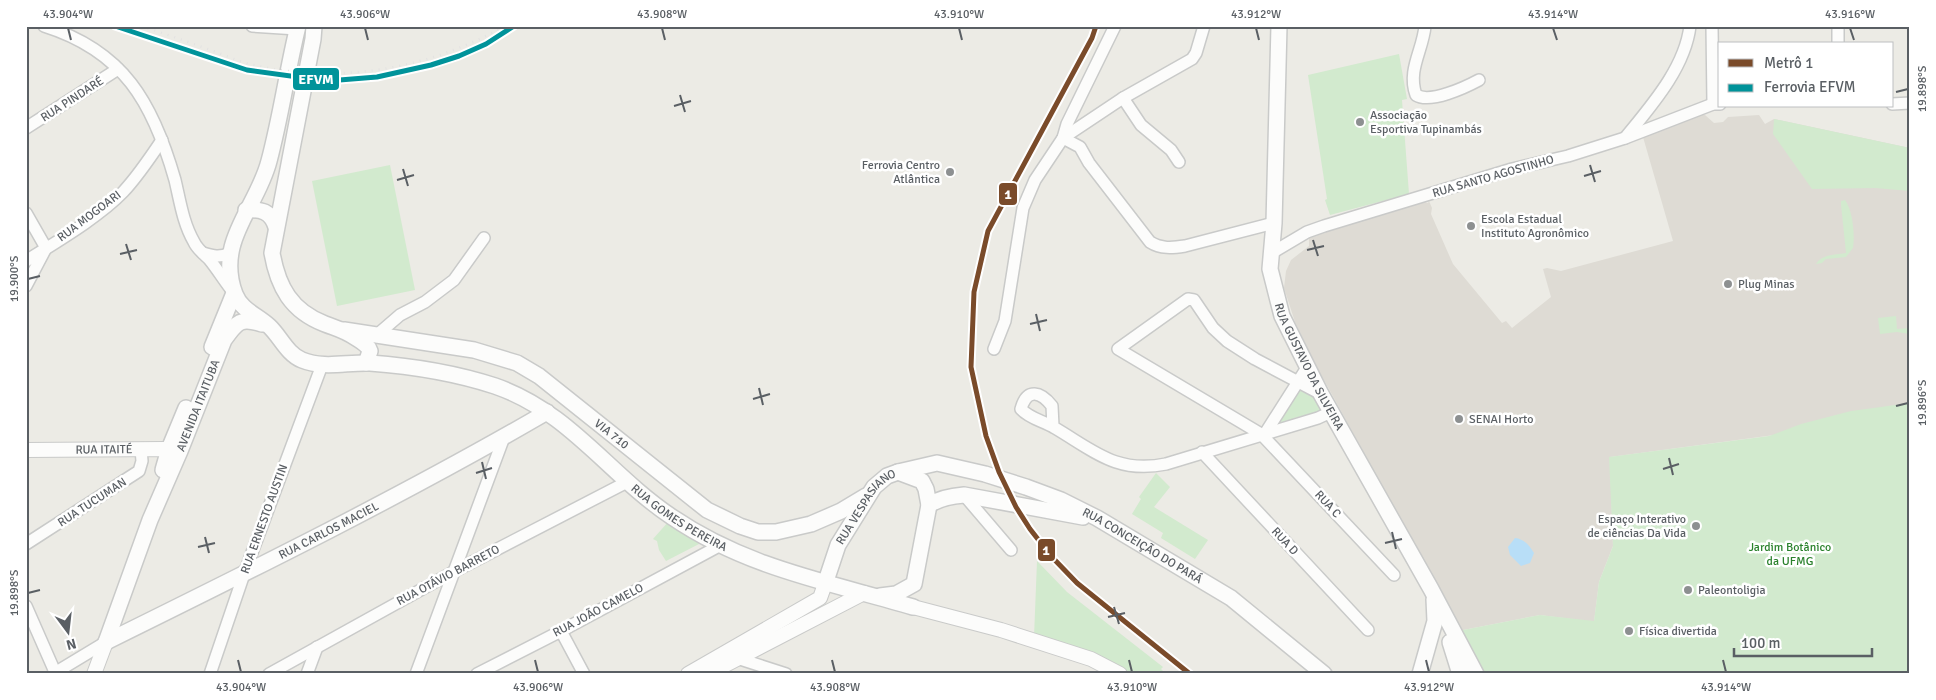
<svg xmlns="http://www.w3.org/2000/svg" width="1936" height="700" font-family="Signika,sans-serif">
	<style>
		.education { fill: #dedbd4 }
		.green { fill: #d2eace }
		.water { fill: #b8def7 }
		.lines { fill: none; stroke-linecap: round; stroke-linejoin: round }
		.minor-casing { stroke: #c9cac9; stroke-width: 14 }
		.tertiary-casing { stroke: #c9cac9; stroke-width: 16 }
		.secondary-casing { stroke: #c9cac9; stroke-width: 18 }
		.minor { stroke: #fcfcfb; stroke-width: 11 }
		.tertiary { stroke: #fcfcfb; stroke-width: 14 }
		.secondary { stroke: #fcfcfb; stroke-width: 15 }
		.rail { stroke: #e3e2e2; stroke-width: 2.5; stroke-dasharray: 1 6; stroke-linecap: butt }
		.rail-1-casing { stroke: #fff; stroke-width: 9 }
		.rail-1 { stroke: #00939a; stroke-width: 5 }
		.metro-1-casing { stroke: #fff; stroke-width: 9 }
		.metro-1 { stroke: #7a4b2a; stroke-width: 5 }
		.ticks { fill: none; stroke: #5a5f64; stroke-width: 2 }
		.poi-dot { fill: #8d9091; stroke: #fff; stroke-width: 2 }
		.labels { text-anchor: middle; stroke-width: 5; stroke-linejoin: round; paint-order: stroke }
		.street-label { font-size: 12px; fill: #5a5f64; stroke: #fff }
		.poi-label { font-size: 12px; fill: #5a5f64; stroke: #fff; text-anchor: start }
		.park-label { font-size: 12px; fill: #2b822d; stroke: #fff }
		.line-badge { stroke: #fff; stroke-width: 2 }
		.badge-label { font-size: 14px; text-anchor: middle; font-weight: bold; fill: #fff }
		.neatline { fill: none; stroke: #5a5f64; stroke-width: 2 }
		.ticks-label { font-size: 12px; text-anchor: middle; fill: #5a5f64 }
	</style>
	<rect width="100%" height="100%" fill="#ecebe5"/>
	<path class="education" d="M1699 114 1705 115 1714 123 1723 122 1728 117 1759 115 1765 124 1774 119 1910 148V421L1797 432 1610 457 1613 546 1599 582 1594 622 1540 615 1458 631 1444 598 1319 371 1295 322 1284 288 1286 271 1291 260 1309 246V238L1314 234 1424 202 1428 203 1429 201 1432 208 1431 214 1453 264 1502 323 1506 321 1512 328 1551 297 1543 269 1547 268 1561 271 1673 241 1643 137Z"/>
	<g class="green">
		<path d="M1399 54 1407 99 1402 100 1409 194 1330 215 1325 200 1327 199 1308 75Z"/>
		<path d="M1774 119 1910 148V191L1875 188 1812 189 1773 134Z"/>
		<path d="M390 165 415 290 337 306 312 181Z"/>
		<path d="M1845 200C1853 211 1855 235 1853 248L1846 257 1826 259 1822 263 1816 264C1822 254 1835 255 1846 253L1841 205V201Z"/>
		<path d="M1896 316 1897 329 1910 328V334L1897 332 1880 334 1878 318Z"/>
		<path d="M1299 390 1318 399 1323 408 1321 411 1294 418 1282 426 1274 428Z"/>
		<path d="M1910 403V674H1482L1458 631 1540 615 1594 621 1599 582 1613 546 1609 457 1769 436 1801 424 1851 411Z"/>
		<path d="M1156 473 1170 487 1154 507 1208 540 1195 559 1161 538 1163 533 1132 514 1141 499 1139 497Z"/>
		<path d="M669 521 695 539 699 544 666 561 659 550 657 541 653 539Z"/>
		<path d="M1037 561 1067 592 1163 667 1161 669 1166 674H1131L1095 655 1034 637Z"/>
	</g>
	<path class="water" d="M1515 538C1524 539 1529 545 1534 553L1530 563 1521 566 1510 555 1508 547Z"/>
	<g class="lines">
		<defs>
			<g id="minor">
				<path d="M44 26C124 51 153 103 175 180 180 201 183 223 194 242 197 249 204 254 209 259 218 270 225 282 234 293"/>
				<path d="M252 26 297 29"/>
				<path d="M1425 26C1423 50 1407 70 1416 95 1430 104 1466 87 1479 80"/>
				<path d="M1712 26 1713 104"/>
				<path d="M1838 26V44"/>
				<path d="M1123 98 1141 125 1171 150 1179 162"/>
				<path d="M1892 104 1910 103"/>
				<path d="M26 128 118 69"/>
				<path d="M1063 138 1080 147 1089 163 1150 242C1161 249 1172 248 1185 246L1274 223"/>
				<path d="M1063 138 1123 98 1192 59 1196 53 1204 26"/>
				<path d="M1625 138C1651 106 1685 68 1690 26"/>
				<path d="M26 213 46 248 26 286"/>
				<path d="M203 253C213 256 219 258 230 253"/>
				<path d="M1270 254 1307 232 1324 226 1512 169 1568 156 1625 138 1713 104H1720"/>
				<path d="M26 261C56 242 99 217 123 192 138 176 150 158 162 140"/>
				<path d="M378 334 400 315 425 302 454 280 484 238"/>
				<path d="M994 349 1005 321 1023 208 1035 180 1063 138 1067 124 1115 26"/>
				<path d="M1321 394 1255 359 1227 341 1213 328 1194 300 1188 299 1118 349 1261 434 1394 575"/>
				<path d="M1053 426 1052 406C1041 392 1027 387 1021 409 1030 419 1044 421 1055 428 1094 451 1117 474 1166 464L1318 418 1331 412"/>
				<path d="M1266 432 1308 366"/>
				<path d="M1202 452 1368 630"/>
				<path d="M964 495 1011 550"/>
				<path d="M26 544 139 471 142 461 141 449"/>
				<path d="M26 606 55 672"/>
				<path d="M561 631 584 674"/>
				<path d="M736 655 737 658 786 674"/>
				<path d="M53 674 106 642"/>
				<path d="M210 674 244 574 322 365"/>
				<path d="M269 674 453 572 629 481"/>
				<path d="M307 674 317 647"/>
				<path d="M416 674 504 437"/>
				<path d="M477 674 561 631 719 546"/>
			</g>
			<g id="tertiary">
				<path id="s1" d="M26 450 164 449 178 451"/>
				<path d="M913 607 1001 630 1091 659 1120 674"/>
				<path d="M94 674 106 642"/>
				<path d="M688 674 820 598 825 584"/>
				<path d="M708 674 864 593"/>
			</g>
			<g id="secondary">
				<path id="s2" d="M298 26C287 71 281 116 269 161 257 208 215 241 235 294 241 310 257 315 269 326 280 336 287 354 302 360 324 369 347 362 370 363 411 366 455 373 495 386 570 412 609 475 672 517 747 568 828 582 913 607"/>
				<path d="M314 26 313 39 272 253C278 287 291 311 325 324 338 329 344 330 356 338 362 342 368 345 370 351L366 363"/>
				<path id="s3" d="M1279 26 1274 223 1270 269 1282 316 1321 394 1431 589 1476 674"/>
				<path d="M246 210C261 209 271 211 276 227"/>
				<path id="s4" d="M344 330 474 350 517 363 539 376 707 510 740 526 758 532H776L811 524 841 511 866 496"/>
				<path d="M212 347 234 293"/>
				<path d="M163 470 169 449 186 408"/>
				<path d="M929 505C940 498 951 496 964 495L1083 517"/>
				<path id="s5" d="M825 584 838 545 874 487 887 476 898 472 937 463 985 474 1026 487 1061 500 1097 518 1231 598 1324 674"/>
				<path d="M880 596 896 594 914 584 929 505 926 489 922 481 898 472"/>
				<path id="s6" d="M106 642C254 569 404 495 547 412"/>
				<path id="s7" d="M106 642 150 520 180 451 224 340C237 322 240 317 262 324"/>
				<path d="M1450 642 1460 674"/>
				<path d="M1420 674 1435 621 1434 599"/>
			</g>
		</defs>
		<use href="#minor" class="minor-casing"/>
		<use href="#tertiary" class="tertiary-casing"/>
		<use href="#secondary" class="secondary-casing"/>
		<use href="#minor" class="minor"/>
		<use href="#tertiary" class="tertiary"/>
		<use href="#secondary" class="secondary"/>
		<path class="rail" d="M141 26C166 34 191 43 216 52 227 56 238 61 249 64 337 85 426 70 505 26"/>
		<defs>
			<path id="rail-1" d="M115 26 247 70 327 81 377 77 431 65 459 56 486 44 514 26"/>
		</defs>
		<use href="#rail-1" class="rail-1-casing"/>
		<use href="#rail-1" class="rail-1"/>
		<defs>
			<path id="metro-1" d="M1096 26 1092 38 988 231 974 292 971 367 986 436 999 472 1016 507 1030 529 1051 556 1077 583 1190 674"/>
		</defs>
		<use href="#metro-1" class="metro-1-casing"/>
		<use href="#metro-1" class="metro-1"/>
	</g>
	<path class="ticks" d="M68 28 71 40M365 28 368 40M662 28 665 40M959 28 962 40M1256 28 1259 40M1553 28 1557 40M1850 28 1854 40M1896 92 1908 89M680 95 685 112M674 106 691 101M1590 165 1595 182M403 169 408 186M1584 176 1601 171M397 180 414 175M1313 240 1318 256M126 244 131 260M1307 250 1324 246M120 254 137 250M28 279 40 276M1036 314 1040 331M1030 324 1047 320M759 388 763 405M753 399 770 394M1896 406 1908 403M1669 458 1673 475M482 462 486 479M1663 469 1679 464M476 473 492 468M1392 532 1396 549M205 537 209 553M1385 543 1402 539M198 547 215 543M28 593 40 590M1114 607 1119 624M1108 617 1125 613M238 660 241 672M535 660 538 672M832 660 835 672M1129 660 1132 672M1426 660 1429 672M1723 660 1726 672"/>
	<g class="poi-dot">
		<circle cx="1360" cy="122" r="5"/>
		<circle cx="950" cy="172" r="5"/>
		<circle cx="1471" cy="226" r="5"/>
		<circle cx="1728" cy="284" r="5"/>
		<circle cx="1459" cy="419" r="5"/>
		<circle cx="1696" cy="526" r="5"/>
		<circle cx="1688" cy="590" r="5"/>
		<circle cx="1629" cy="631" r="5"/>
	</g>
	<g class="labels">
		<g class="street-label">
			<text transform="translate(72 99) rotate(-33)" y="4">RUA PINDARÉ</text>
			<text transform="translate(1493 176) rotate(-16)" y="4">RUA SANTO AGOSTINHO</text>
			<text transform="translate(89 216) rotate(-37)" y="4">RUA MOGOARI</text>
			<text dy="4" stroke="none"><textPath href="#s3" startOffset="349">RUA GUSTAVO DA SILVEIRA</textPath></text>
			<text dy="4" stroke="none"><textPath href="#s7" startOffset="254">AVENIDA ITAITUBA</textPath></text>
			<text dy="4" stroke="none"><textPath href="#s4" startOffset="295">VIA 710</textPath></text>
			<text dy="4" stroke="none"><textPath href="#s1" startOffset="78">RUA ITAITÉ</textPath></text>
			<text transform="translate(92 502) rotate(-33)" y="4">RUA TUCUMAN</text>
			<text transform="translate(1328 504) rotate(47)" y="4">RUA C</text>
			<text dy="4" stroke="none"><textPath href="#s5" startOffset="89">RUA VESPASIANO</textPath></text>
			<text dy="4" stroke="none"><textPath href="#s2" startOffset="799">RUA GOMES PEREIRA</textPath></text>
			<text transform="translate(264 519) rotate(-70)" y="4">RUA ERNESTO AUSTIN</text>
			<text dy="4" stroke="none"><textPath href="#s6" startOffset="249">RUA CARLOS MACIEL</textPath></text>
			<text transform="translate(1285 541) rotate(47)" y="4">RUA D</text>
			<text dy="4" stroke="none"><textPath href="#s5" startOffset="401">RUA CONCEIÇÃO DO PARÁ</textPath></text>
			<text transform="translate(448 575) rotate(-28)" y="4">RUA OTÁVIO BARRETO</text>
			<text transform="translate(598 610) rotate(-28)" y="4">RUA JOÃO CAMELO</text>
		</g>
		<g class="poi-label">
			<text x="1370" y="119">Associação<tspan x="1370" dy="14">Esportiva Tupinambás</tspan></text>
			<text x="940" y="169" text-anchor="end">Ferrovia Centro<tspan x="940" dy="14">Atlântica</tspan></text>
			<text x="1481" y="223">Escola Estadual<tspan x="1481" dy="14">Instituto Agronômico</tspan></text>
			<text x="1738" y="288">Plug Minas</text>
			<text x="1469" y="423">SENAI Horto</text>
			<text x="1686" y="523" text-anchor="end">Espaço Interativo<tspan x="1686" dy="14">de ciências Da Vida</tspan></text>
			<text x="1698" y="594">Paleontoligia</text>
			<text x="1639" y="635">Física divertida</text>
		</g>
		<g class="park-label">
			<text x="1790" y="551">Jardim Botânico<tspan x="1790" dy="14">da UFMG</tspan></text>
		</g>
	</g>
	<g class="line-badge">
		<rect x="292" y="67" width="48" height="24" rx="5" fill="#00939a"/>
		<rect x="998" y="182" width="20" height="24" rx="5" fill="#7a4b2a"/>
		<rect x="1037" y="538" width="19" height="24" rx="5" fill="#7a4b2a"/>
	</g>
	<g class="badge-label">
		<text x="316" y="84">EFVM</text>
		<text x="1008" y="199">1</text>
		<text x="1046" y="555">1</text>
	</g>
	<rect width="1936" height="700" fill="none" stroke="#ffffff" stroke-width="55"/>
	<rect x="1718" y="42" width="175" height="65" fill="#ffffff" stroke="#bdbfc1"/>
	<rect x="1728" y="59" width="25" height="8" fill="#7a4b2a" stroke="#bdbfc1"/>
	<text x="1764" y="68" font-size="15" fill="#5a5f64">Metrô 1</text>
	<rect x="1728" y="84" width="25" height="8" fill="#00939a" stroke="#bdbfc1"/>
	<text x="1764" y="92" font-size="15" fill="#5a5f64">Ferrovia EFVM</text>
	<g transform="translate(68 632) rotate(165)" stroke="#ffffff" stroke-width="4" paint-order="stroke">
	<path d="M0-4L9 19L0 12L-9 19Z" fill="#5a5f64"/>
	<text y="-8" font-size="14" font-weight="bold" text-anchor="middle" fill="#5a5f64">N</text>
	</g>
	<path d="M1734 648v8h138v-8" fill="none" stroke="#5a5f64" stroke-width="2.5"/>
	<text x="1741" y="648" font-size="15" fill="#5a5f64" stroke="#ffffff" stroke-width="4" paint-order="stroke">100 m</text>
	<rect x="28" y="28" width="1880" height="644" class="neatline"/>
	<g class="ticks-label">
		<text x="68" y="18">43.904°W</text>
		<text x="365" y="18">43.906°W</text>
		<text x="662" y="18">43.908°W</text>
		<text x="959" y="18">43.910°W</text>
		<text x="1256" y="18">43.912°W</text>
		<text x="1553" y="18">43.914°W</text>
		<text x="1850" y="18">43.916°W</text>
		<text transform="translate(1922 89) rotate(-90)" y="4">19.898°S</text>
		<text transform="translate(14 279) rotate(-90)" y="4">19.900°S</text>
		<text transform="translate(1922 403) rotate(-90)" y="4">19.896°S</text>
		<text transform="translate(14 593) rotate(-90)" y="4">19.898°S</text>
		<text x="241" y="691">43.904°W</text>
		<text x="538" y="691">43.906°W</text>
		<text x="835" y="691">43.908°W</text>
		<text x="1132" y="691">43.910°W</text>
		<text x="1429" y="691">43.912°W</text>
		<text x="1726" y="691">43.914°W</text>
	</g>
</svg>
